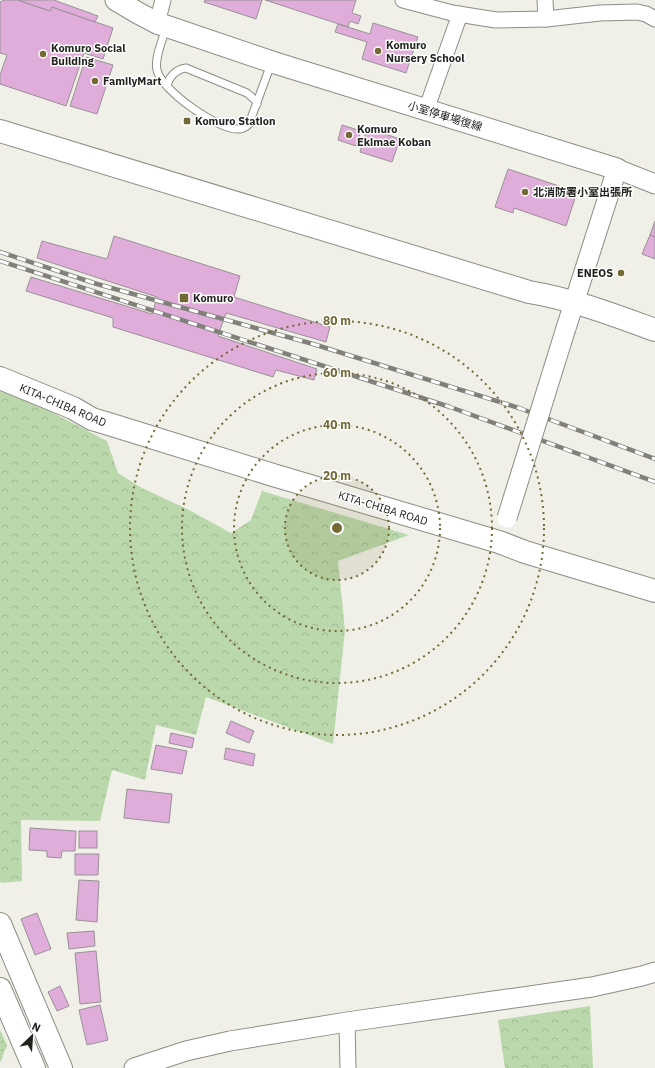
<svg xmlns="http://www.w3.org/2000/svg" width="655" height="1068" font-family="'IBM Plex Sans','Noto Sans JP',sans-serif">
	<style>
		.grass { fill: url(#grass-dots) }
		.forest { fill: url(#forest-crowns) }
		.building { fill: #e0acda; stroke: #989297 }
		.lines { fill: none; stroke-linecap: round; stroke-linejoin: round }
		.service-casing { stroke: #8d8c85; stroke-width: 9 }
		.minor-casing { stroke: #8d8c85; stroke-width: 17 }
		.tertiary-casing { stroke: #8d8c85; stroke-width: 21 }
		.secondary-casing { stroke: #8d8c85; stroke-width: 23 }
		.trunk-casing { stroke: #8d8c85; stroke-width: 24 }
		.service { stroke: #fff; stroke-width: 7 }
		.minor { stroke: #fff; stroke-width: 15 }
		.tertiary { stroke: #fff; stroke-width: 19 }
		.secondary { stroke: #fff; stroke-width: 21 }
		.trunk { stroke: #fff; stroke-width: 22 }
		.rail-casing { stroke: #81807b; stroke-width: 4.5 }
		.rail { stroke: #fff; stroke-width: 3; stroke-dasharray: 9; stroke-linecap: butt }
		.tertiary-bridge-casing { stroke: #8d8c85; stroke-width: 21; stroke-linecap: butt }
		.tertiary-bridge { stroke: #fff; stroke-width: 19 }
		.ring { fill: none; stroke: #746835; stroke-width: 2; stroke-dasharray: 2 4 }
		.poi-dot { fill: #746835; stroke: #fff; stroke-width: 1.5 }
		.labels { text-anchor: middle; stroke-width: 3; stroke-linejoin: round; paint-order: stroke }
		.poi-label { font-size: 11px; font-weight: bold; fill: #22221f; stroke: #fff; text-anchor: start }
		.street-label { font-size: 11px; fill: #22221f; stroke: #fff }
		.centre { fill: #746835; stroke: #fff; stroke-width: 2 }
		.ring-label { font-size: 12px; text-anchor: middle; font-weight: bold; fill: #746835; stroke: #fff; stroke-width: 3; stroke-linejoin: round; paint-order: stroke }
	</style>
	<defs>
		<pattern id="grass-dots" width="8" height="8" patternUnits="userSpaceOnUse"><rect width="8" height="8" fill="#bad8ab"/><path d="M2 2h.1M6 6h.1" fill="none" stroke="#a0b993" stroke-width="1.8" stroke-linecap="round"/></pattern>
		<pattern id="forest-crowns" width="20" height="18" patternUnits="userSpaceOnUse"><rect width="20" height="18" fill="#bad8ab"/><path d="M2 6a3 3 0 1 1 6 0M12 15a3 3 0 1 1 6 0" fill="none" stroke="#a0b993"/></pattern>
	</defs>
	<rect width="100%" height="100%" fill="#f1f0e8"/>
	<path class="grass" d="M0 1030 7 1045 0 1063Z"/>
	<g class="forest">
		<path d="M0 385 107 441 118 473 142 488 189 510 231 533 251 520 262 491 409 535 338 561 345 630 333 744 206 697 196 735 156 725 145 780 112 770 100 821 21 820 22 881 1 883 0 881Z"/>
		<path d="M590 1006 593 1068H505L498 1020Z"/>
	</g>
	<g class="building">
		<path d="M4 0H18L50 11 52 7 113 28 103 59 84 53 66 106 0 84V75L7 55 0 53V2Z"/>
		<path d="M18 0H54L98 16 95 22 52 7 50 11Z"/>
		<path d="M205 0H262L256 19 204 2Z"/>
		<path d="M265 0H356L352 13 361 16 358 24 350 21 348 27Z"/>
		<path d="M373 23 418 37 406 73 362 59 367 42 335 32 338 24 370 34Z"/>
		<path d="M86 57 113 65 97 114 70 106Z"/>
		<path d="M342 125 361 131 356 146 338 140Z"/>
		<path d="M367 128 400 139 392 162 360 152Z"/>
		<path d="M508 169 577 192 566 226 514 208 513 213 495 207Z"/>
		<path d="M655 221V237L650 235Z"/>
		<path d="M650 235 655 237V259L642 254Z"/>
		<path d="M114 236 240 276 234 297 330 327 326 342 226 313 218 336 317 369 314 380 276 370 273 377 113 327V318L26 291 31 277 152 314 157 297 37 258 42 241 107 259Z"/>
		<path d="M231 721 254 731 249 743 226 733Z"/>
		<path d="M171 733 194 738 192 748 169 743Z"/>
		<path d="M156 745 187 751 182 774 151 769Z"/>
		<path d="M226 748 255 754 253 766 224 759Z"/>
		<path d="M127 789 172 794 169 823 124 818Z"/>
		<path d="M30 828 76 831 75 851H62L61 858 47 857V851L29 850Z"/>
		<rect x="79" y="831" width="18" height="17"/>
		<path d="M75 854H99L98 875H75Z"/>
		<path d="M79 880 99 881 97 922 76 920Z"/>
		<path d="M37 913 51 949 35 955 21 919Z"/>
		<path d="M94 931 95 946 69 949 67 933Z"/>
		<path d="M96 951 101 1002 80 1004 75 953Z"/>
		<path d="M60 986 69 1006 57 1011 48 992Z"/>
		<path d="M100 1005 108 1040 87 1045 79 1010Z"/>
	</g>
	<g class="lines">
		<defs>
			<g id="service">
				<path d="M166 28C163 39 154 58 157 70 161 90 218 130 238 129 242 129 246 127 249 124L271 64"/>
				<path d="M167 86C169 76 177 69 186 68L247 93 256 101 257 104"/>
			</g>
			<g id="minor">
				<path d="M403 0 452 13 496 20 546 19 600 13 637 12 646 14 655 19"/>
				<path d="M545 0 546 19"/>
				<path d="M157 23 163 0"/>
				<path d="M426 110 460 14"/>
				<path d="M347 1022 348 1068"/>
			</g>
			<g id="tertiary">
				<path d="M566 328 617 169 655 184"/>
				<path d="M134 1068 186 1051 230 1041 347 1022 592 987 642 976 655 972"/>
			</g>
			<path id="secondary" d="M116 0 138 13 157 23 272 62 617 169"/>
			<g id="trunk">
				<path d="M0 131 529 292C572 299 614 315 655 330"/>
				<path d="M0 378 73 408 92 419 112 425 273 475 499 542 525 552 655 591"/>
				<path d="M0 924 61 1068"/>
				<path d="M0 989 34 1068"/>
			</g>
		</defs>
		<use href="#service" class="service-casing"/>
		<use href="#minor" class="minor-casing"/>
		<use href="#tertiary" class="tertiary-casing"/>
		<use href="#secondary" class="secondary-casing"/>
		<use href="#trunk" class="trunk-casing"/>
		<use href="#service" class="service"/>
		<use href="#minor" class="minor"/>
		<use href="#tertiary" class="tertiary"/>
		<use href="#secondary" class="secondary"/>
		<use href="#trunk" class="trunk"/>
		<defs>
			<g id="rail">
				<path d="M0 252 97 284 313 344 519 408 655 459"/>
				<path d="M0 261 450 407 655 482"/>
			</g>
		</defs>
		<use href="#rail" class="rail-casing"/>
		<use href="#rail" class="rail"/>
		<defs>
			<path id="tertiary-bridge" d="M507 518 566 328"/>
		</defs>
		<use href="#tertiary-bridge" class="tertiary-bridge-casing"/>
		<use href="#tertiary-bridge" class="tertiary-bridge"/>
	</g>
	<circle cx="337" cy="528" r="52" fill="#746835" fill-opacity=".12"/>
	<g class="ring">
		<circle cx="337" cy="528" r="52"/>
		<circle cx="337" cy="528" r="103"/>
		<circle cx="337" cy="528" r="155"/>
		<circle cx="337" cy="528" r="207"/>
	</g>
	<g class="poi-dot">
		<circle cx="378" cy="51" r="4"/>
		<circle cx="43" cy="54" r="4"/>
		<circle cx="95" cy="81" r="4"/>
		<rect x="183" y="117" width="8" height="8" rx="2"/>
		<circle cx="349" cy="135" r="4"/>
		<circle cx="525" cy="192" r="4"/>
		<circle cx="621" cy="273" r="4"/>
		<rect x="179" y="293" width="10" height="10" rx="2"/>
	</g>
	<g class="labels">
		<g class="poi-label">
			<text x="386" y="49">Komuro<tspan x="386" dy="13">Nursery School</tspan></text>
			<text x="51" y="52">Komuro Social<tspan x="51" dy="13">Building</tspan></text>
			<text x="103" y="85">FamilyMart</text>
			<text x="195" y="125">Komuro Station</text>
			<text x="357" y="133">Komuro<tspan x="357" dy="13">Ekimae Koban</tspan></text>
			<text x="533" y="196">北消防署小室出張所</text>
			<text x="613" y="277" text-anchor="end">ENEOS</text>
			<text x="193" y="302">Komuro</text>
		</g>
		<g class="street-label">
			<text transform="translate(445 116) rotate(17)" y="4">小室停車場復線</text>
			<text transform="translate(63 405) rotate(23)" y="4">KITA-CHIBA ROAD</text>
			<text transform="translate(383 508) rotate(17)" y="4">KITA-CHIBA ROAD</text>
		</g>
	</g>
	<circle cx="337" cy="528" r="6" class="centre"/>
	<g class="ring-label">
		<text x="337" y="325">80 m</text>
		<text x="337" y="377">60 m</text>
		<text x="337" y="429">40 m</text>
		<text x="337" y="480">20 m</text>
	</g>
	<g transform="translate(32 1036) rotate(25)" stroke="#ffffff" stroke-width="3" paint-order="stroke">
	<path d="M0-3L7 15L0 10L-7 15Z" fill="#22221f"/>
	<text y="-6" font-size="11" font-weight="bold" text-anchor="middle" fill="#22221f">N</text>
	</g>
</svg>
